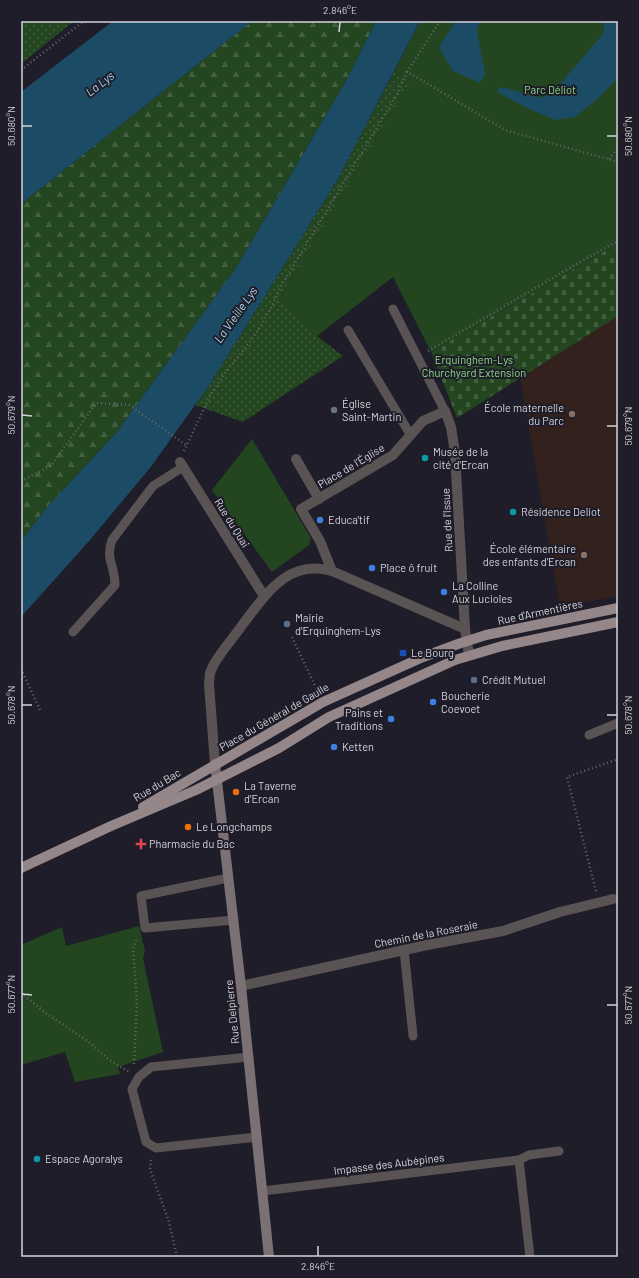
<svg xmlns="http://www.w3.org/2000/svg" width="639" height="1278" font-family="Barlow,sans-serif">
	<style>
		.education { fill: #33211d }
		.grass { fill: url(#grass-dots) }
		.forest { fill: url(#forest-firs) }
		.cemetery { fill: url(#cemetery-stones) }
		.green { fill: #23451f }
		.water { fill: #1c4c65 }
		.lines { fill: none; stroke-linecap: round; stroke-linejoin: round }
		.path { stroke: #65646e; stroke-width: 2.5; stroke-dasharray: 1 3; stroke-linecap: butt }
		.lane { stroke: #5a5354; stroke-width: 9 }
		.street { stroke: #5a5354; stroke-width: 10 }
		.secondary { stroke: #7b7073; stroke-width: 10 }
		.primary { stroke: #95868a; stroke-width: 10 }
		.ticks { fill: none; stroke: #d4d3db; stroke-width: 1.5 }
		.worship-dot { fill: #6b7280; stroke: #1e1d29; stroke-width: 1.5 }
		.education-dot { fill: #8d6e63; stroke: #1e1d29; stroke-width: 1.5 }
		.culture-dot { fill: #0f9aa8; stroke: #1e1d29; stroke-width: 1.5 }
		.shop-dot { fill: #3f7fe0; stroke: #1e1d29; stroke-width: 1.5 }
		.service-dot { fill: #5c6f8a; stroke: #1e1d29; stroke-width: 1.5 }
		.transit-dot { fill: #1a4fb4; stroke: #1e1d29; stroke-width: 1.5 }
		.food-dot { fill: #e8710a; stroke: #1e1d29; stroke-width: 1.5 }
		.health-dot { fill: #e0444e; stroke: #1e1d29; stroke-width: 1.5 }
		.labels { text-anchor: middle; stroke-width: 4; stroke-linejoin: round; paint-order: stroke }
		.park-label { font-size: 11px; fill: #8cda83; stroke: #1e1d29 }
		.poi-label { font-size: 11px; fill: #d4d3db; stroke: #1e1d29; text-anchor: start }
		.street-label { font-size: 11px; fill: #d4d3db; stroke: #1e1d29 }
		.water-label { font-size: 12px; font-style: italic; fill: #add7f0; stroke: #1e1d29 }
		.neatline { fill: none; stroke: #d4d3db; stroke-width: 1.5 }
		.ticks-label { font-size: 10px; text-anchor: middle; fill: #d4d3db }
	</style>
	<defs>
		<pattern id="grass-dots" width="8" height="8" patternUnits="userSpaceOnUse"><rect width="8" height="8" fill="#23451f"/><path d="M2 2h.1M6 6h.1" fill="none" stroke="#425f3f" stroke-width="1.8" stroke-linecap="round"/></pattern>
		<pattern id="forest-firs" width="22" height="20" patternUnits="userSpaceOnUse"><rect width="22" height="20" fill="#23451f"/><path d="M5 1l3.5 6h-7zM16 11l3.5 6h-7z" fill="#425f3f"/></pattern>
		<pattern id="cemetery-stones" width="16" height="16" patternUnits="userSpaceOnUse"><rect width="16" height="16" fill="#23451f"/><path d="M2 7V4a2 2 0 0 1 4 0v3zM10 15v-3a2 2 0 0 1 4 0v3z" fill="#425f3f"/></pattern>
	</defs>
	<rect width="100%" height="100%" fill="#1e1d29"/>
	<path class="education" d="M618 316V596L560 607 520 377Z"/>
	<g class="grass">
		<path d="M21 21H74L21 64Z"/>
		<path d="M395 70 411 81 280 298 317 336 343 356 243 422 195 405 208 387 338 179Z"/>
	</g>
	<path class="forest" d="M252 21H376L346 81 236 268 116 433 48 506 21 541V204Z"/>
	<path class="cemetery" d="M610 248 618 261V316L457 418 431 352Z"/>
	<g class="green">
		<path d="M420 21H618V261L610 248 431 352 393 277 317 336 280 298 411 81 395 70Z"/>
		<path d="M252 439 311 538 309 545 272 572 212 490Z"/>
		<path d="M139 926 145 951 143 958 163 1052 118 1067 120 1074 75 1082 65 1052 21 1065V945L62 927 66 946Z"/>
	</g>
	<g class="water">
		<path d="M113 21H252L21 204V92Z"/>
		<path d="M376 21H420L338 179 208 387 150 468 89 541 21 617V541L48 506 116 433 236 268 346 81Z"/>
		<path d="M456 21H480L477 30 485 74 480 83 453 71 441 52 440 45Z"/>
		<path d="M603 21H618V78L597 99 575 117 555 120 527 108 499 93 498 89 502 87C512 89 535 99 543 97 547 96 550 93 554 91L603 34 604 25Z"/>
	</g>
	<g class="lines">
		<g class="path">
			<path d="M21 70 84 21"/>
			<path d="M407 72 440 21"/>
			<path d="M609 159 618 148"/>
			<path d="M428 351 580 262 618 241"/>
			<path d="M184 451 210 396 225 373 254 337 271 308 280 288 396 96 407 72 413 75 505 130 618 162"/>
			<path d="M21 481 51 466 96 403 129 405 186 445"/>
			<path d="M292 637 317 690"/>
			<path d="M21 669 41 712"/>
			<path d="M596 891 567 777 618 759"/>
			<path d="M21 993 47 1014 89 1042 108 1059 129 1072"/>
			<path d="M134 1064 137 1003 133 949 137 938"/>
			<path d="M151 1160 150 1169 169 1222 177 1257"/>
		</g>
		<g class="lane">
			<path d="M393 309 445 411"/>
			<path d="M348 330 410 434"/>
			<path d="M73 632 115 585C115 565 105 560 112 540L153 486 183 467"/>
			<path d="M589 735 618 723"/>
			<path d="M228 878 141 896 145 928 234 920"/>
			<path d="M404 950 413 1036"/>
			<path d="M249 1057 151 1067 139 1077 132 1089 146 1142 156 1148 257 1137"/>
			<path d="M519 1160 530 1257"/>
			<path d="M263 1191 519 1160 529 1155 559 1151"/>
		</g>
		<g class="street">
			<path d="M296 459 319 499"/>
			<path d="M180 462 264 596"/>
			<path d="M332 571 320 541 301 509 393 455 423 421 445 411 451 427 455 453 465 629"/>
			<path d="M215 764 209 684 210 673 214 664C223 649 234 637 243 624 267 593 288 559 332 571L465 629 469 655"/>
			<path d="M241 986 427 945 503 931 560 912 613 899"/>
		</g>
		<path class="secondary" d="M215 764 241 986 269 1257"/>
		<g class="primary">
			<path d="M143 807 323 702 423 657 458 644 486 635 618 608"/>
			<path d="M21 868 111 826 196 790 279 748 329 717 455 660 502 646 618 622"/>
		</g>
	</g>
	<path class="ticks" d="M339 32 340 22M22 126H32M607 136H617M22 415 32 416M607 426H617M22 705H32M607 715H617M22 994 32 995M607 1005H617M318 1256V1246"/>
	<circle class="worship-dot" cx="334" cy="410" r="4"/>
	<g class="education-dot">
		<circle cx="572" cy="414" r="4"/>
		<circle cx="584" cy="555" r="4"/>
	</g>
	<g class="culture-dot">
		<circle cx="425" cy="458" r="4"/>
		<circle cx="513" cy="512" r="4"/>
		<circle cx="37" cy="1159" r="4"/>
	</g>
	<g class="shop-dot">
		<circle cx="320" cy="520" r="4"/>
		<circle cx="372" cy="568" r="4"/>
		<circle cx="444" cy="592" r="4"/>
		<circle cx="433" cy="702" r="4"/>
		<circle cx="391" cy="719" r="4"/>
		<circle cx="334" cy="747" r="4"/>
	</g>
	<g class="service-dot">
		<circle cx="287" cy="624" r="4"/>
		<circle cx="474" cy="680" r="4"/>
	</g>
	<rect class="transit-dot" x="399" y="649" width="8" height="8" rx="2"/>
	<g class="food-dot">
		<circle cx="236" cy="792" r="4"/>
		<circle cx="188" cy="827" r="4"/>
	</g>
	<path class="health-dot" d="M139 838h4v4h4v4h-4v4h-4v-4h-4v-4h4z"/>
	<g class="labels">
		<g class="park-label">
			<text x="550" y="94">Parc Déliot</text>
			<text x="474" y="364">Erquinghem-Lys<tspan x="474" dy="13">Churchyard Extension</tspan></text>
		</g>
		<g class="poi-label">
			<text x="342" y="408">Église<tspan x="342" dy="13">Saint-Martin</tspan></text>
			<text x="564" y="412" text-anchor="end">École maternelle<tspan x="564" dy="13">du Parc</tspan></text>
			<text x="433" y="456">Musée de la<tspan x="433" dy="13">cité d'Ercan</tspan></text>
			<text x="521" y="516">Résidence Deliot</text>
			<text x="328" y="524">Educa'tif</text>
			<text x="576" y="553" text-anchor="end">École élémentaire<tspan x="576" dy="13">des enfants d'Ercan</tspan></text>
			<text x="380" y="572">Place ô fruit</text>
			<text x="452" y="590">La Colline<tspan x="452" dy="13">Aux Lucioles</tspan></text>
			<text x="295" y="622">Mairie<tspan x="295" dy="13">d'Erquinghem-Lys</tspan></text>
			<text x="411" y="657">Le Bourg</text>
			<text x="482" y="684">Crédit Mutuel</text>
			<text x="441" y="700">Boucherie<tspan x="441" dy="13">Coevoet</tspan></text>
			<text x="383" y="717" text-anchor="end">Pains et<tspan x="383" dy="13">Traditions</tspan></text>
			<text x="342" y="751">Ketten</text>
			<text x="244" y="790">La Taverne<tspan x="244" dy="13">d'Ercan</tspan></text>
			<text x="196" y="831">Le Longchamps</text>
			<text x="149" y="848">Pharmacie du Bac</text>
			<text x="45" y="1163">Espace Agoralys</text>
		</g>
		<g class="street-label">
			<text transform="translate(351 466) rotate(-31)" y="4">Place de l'Église</text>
			<text transform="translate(447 520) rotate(-93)" y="4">Rue de l'Issue</text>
			<text transform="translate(232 523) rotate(58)" y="4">Rue du Quai</text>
			<text transform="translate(540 612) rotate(-12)" y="4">Rue d'Armentières</text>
			<text transform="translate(274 717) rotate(-30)" y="4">Place du Général de Gaulle</text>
			<text transform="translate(157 785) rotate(-31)" y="4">Rue du Bac</text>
			<text transform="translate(426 934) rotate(-11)" y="4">Chemin de la Roseraie</text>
			<text transform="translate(232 1012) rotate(-96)" y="4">Rue Delpierre</text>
			<text transform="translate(389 1164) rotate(-7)" y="4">Impasse des Aubépines</text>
		</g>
		<g class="water-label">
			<text transform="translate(100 84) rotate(-38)" y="4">La Lys</text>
			<text transform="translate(236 315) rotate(-55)" y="4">La Vieille Lys</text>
		</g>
	</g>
	<rect width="639" height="1278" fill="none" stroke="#1e1d29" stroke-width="44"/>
	<rect x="22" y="22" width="595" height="1234" class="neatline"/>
	<g class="ticks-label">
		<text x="340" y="14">2.846°E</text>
		<text transform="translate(11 126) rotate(-90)" y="4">50.680°N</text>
		<text transform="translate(628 136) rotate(-90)" y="4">50.680°N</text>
		<text transform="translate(11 415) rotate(-90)" y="4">50.679°N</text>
		<text transform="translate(628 426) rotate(-90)" y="4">50.679°N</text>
		<text transform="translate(11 705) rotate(-90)" y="4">50.678°N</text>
		<text transform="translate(628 715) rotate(-90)" y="4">50.678°N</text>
		<text transform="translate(11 994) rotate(-90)" y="4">50.677°N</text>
		<text transform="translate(628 1005) rotate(-90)" y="4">50.677°N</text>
		<text x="318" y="1270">2.846°E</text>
	</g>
</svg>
